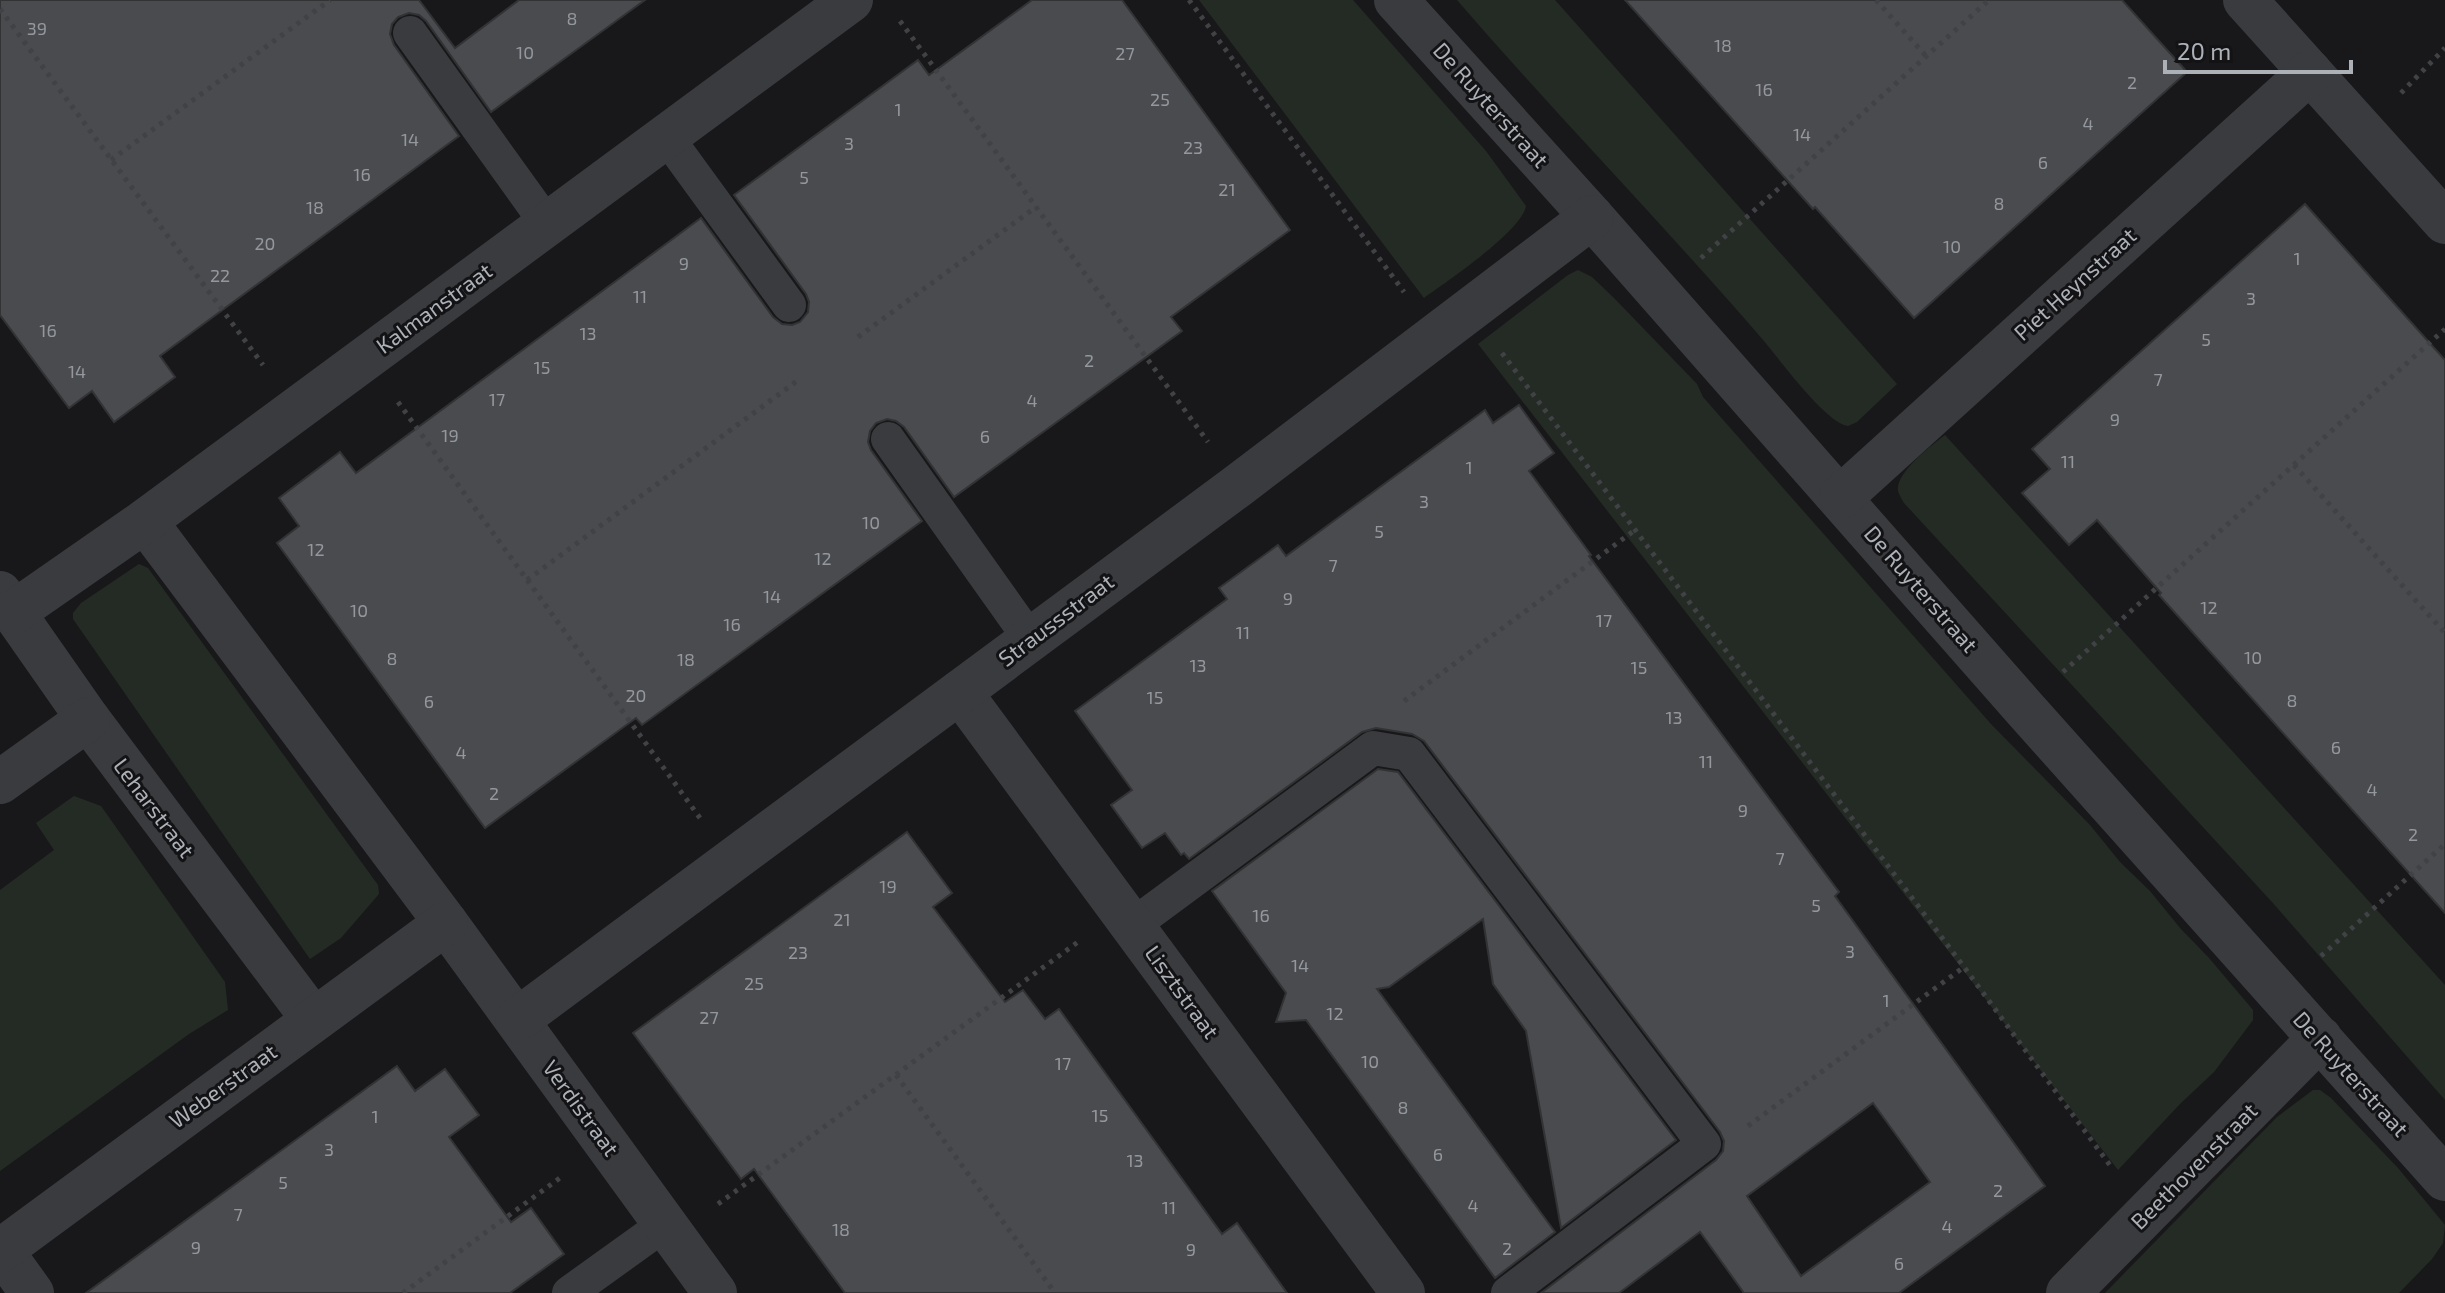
<svg xmlns="http://www.w3.org/2000/svg" width="2445" height="1293" font-family="'Exo 2',sans-serif">
	<style>
		.green { fill: #242b25 }
		.building { fill: #4a4b4e; stroke: #323335; stroke-width: 2; fill-rule: evenodd }
		.lines { fill: none; stroke-linecap: round; stroke-linejoin: round }
		.path { stroke: #404245; stroke-width: 5; stroke-dasharray: 4 6; stroke-linecap: butt }
		.service { stroke: #393b3e; stroke-width: 34 }
		.minor { stroke: #393b3e; stroke-width: 44 }
		.labels { text-anchor: middle; stroke-width: 6; stroke-linejoin: round; paint-order: stroke }
		.number-label { font-size: 18px; fill: #94989e }
		.street-label { font-size: 22px; fill: #acb1b8; stroke: #131315 }
	</style>
	<rect width="100%" height="100%" fill="#18181a"/>
	<g class="green">
		<path d="M1199 0H1353L1486 151 1526 206C1522 231 1446 282 1424 298Z"/>
		<path d="M1457 0H1555L1897 384 1857 422 1848 426C1826 423 1780 360 1764 341 1664 225 1557 116 1457 0Z"/>
		<path d="M1578 270 1592 277 1614 298 1697 384 1703 397 1991 724 2090 825 2120 862 2150 891 2180 928 2209 958 2253 1010V1020L2214 1072 2180 1104 2118 1170 1478 344 1568 275Z"/>
		<path d="M1945 435 2445 985V1100L2272 902 1904 503C1902 500 1899 494 1898 491 1895 473 1932 445 1945 435Z"/>
		<path d="M139 564 148 568 378 885 379 894 341 938 310 959 73 619V613L81 603Z"/>
		<path d="M74 796 101 806 225 982 228 1010 189 1034 0 1171V890L54 850 36 823Z"/>
		<path d="M2313 1090H2320L2331 1098 2398 1168 2445 1225 2443 1243 2432 1259 2399 1293H2105L2277 1117Z"/>
	</g>
	<g class="building">
		<path d="M0 0H419L455 48 519 0H645L491 112 426 21 419 15 409 13 398 17 392 24 390 34 394 45 459 136 160 356 175 377 114 422 92 391 69 408 0 315Z"/>
		<path d="M1032 0H1122L1290 230 1171 317 1182 331 954 497 904 427 896 421 887 419 876 423 870 431 868 442 871 450 922 521 642 725 636 718 485 828 277 543 299 526 279 498 340 452 356 473 701 218 773 317 782 324 792 325 800 322 808 312 809 302 806 294 734 195 918 60 929 75Z"/>
		<path d="M1625 0H2122L2187 72 1914 318 1815 207 1813 209Z"/>
		<path d="M2305 204 2445 360V913L2159 595 2161 593 2097 520 2069 545 2022 493 2050 469 2032 449Z"/>
		<path d="M1519 405 1554 453 1529 471 1591 555 1589 556 1839 892 1835 896 2045 1186 1899 1293H1744L1700 1232 1619 1293H1541L1716 1160 1723 1151 1724 1141 1720 1132 1424 741 1412 734 1376 728 1362 732 1189 859 1184 853 1181 855 1165 833 1142 848 1111 805 1132 790 1075 711 1227 599 1219 588 1278 545 1286 556 1485 410 1493 423ZM1873 1103 1930 1182 1801 1276 1747 1196Z"/>
		<path d="M1378 769 1398 772 1676 1140 1561 1228 1526 1031 1493 984 1483 919 1389 987 1377 989 1555 1232 1495 1278 1306 1020 1276 1022 1286 993 1212 891Z"/>
		<path d="M907 832 952 893 933 907 1005 1002 1023 990 1045 1019 1059 1009 1222 1234 1237 1223 1287 1293H845L754 1169 741 1179 633 1033Z"/>
		<path d="M397 1066 415 1091 445 1069 479 1115 449 1137 511 1222 531 1208 564 1254 510 1293H86Z"/>
	</g>
	<g class="lines">
		<g class="path">
			<path d="M1189 0 1404 292"/>
			<path d="M1876 0 1926 56"/>
			<path d="M0 9 263 365"/>
			<path d="M900 21 1208 442"/>
			<path d="M2401 93 2445 48"/>
			<path d="M111 160 330 0"/>
			<path d="M1701 258 1989 0"/>
			<path d="M858 337 1036 207"/>
			<path d="M1502 353 1964 967 2112 1168"/>
			<path d="M398 402 700 818"/>
			<path d="M2294 465 2445 633"/>
			<path d="M527 580 797 381"/>
			<path d="M2063 672 2445 329"/>
			<path d="M1404 701 1635 530"/>
			<path d="M2321 956 2445 844"/>
			<path d="M896 1075 1055 1293"/>
			<path d="M1748 1126 1964 967"/>
			<path d="M718 1204 1078 942"/>
			<path d="M403 1293 564 1175"/>
		</g>
		<g class="service">
			<path d="M410 33 547 224"/>
			<path d="M666 136 789 305"/>
			<path d="M888 439 1030 639"/>
			<path d="M1133 925 1373 748 1409 754 1704 1144 1508 1293"/>
			<path d="M569 1293 665 1224"/>
		</g>
		<g class="minor">
			<path d="M1396 0 1592 217 2024 708 2445 1179"/>
			<path d="M2245 0 2445 222"/>
			<path d="M1841 497 2310 72"/>
			<path d="M145 521 446 923 715 1293"/>
			<path d="M0 593 88 719 313 1019"/>
			<path d="M14 612 145 521 851 0"/>
			<path d="M960 692 1403 1293"/>
			<path d="M0 782 88 719"/>
			<path d="M517 1020 1239 485 1592 217"/>
			<path d="M1 1250 32 1293"/>
			<path d="M0 1251 446 923"/>
			<path d="M2068 1293 2320 1038"/>
		</g>
	</g>
	<g class="labels">
		<g class="number-label">
			<text x="572" y="25">8</text>
			<text x="37" y="35">39</text>
			<text x="1723" y="52">18</text>
			<text x="525" y="59">10</text>
			<text x="1125" y="60">27</text>
			<text x="2132" y="89">2</text>
			<text x="1764" y="96">16</text>
			<text x="1160" y="106">25</text>
			<text x="898" y="116">1</text>
			<text x="2088" y="130">4</text>
			<text x="1802" y="141">14</text>
			<text x="410" y="146">14</text>
			<text x="849" y="150">3</text>
			<text x="1193" y="154">23</text>
			<text x="2043" y="169">6</text>
			<text x="362" y="181">16</text>
			<text x="804" y="184">5</text>
			<text x="1227" y="196">21</text>
			<text x="1999" y="210">8</text>
			<text x="315" y="214">18</text>
			<text x="265" y="250">20</text>
			<text x="1952" y="253">10</text>
			<text x="2297" y="265">1</text>
			<text x="684" y="270">9</text>
			<text x="220" y="282">22</text>
			<text x="640" y="303">11</text>
			<text x="2251" y="305">3</text>
			<text x="48" y="337">16</text>
			<text x="588" y="340">13</text>
			<text x="2206" y="346">5</text>
			<text x="1089" y="367">2</text>
			<text x="542" y="374">15</text>
			<text x="77" y="378">14</text>
			<text x="2158" y="386">7</text>
			<text x="497" y="406">17</text>
			<text x="1032" y="407">4</text>
			<text x="2115" y="426">9</text>
			<text x="450" y="442">19</text>
			<text x="985" y="443">6</text>
			<text x="2068" y="468">11</text>
			<text x="1469" y="474">1</text>
			<text x="1424" y="508">3</text>
			<text x="871" y="529">10</text>
			<text x="1379" y="538">5</text>
			<text x="316" y="556">12</text>
			<text x="823" y="565">12</text>
			<text x="1333" y="572">7</text>
			<text x="772" y="603">14</text>
			<text x="1288" y="605">9</text>
			<text x="2209" y="614">12</text>
			<text x="359" y="617">10</text>
			<text x="1604" y="627">17</text>
			<text x="732" y="631">16</text>
			<text x="1243" y="639">11</text>
			<text x="2253" y="664">10</text>
			<text x="392" y="665">8</text>
			<text x="686" y="666">18</text>
			<text x="1198" y="672">13</text>
			<text x="1639" y="674">15</text>
			<text x="636" y="702">20</text>
			<text x="1155" y="704">15</text>
			<text x="2292" y="707">8</text>
			<text x="429" y="708">6</text>
			<text x="1674" y="724">13</text>
			<text x="2336" y="754">6</text>
			<text x="461" y="759">4</text>
			<text x="1706" y="768">11</text>
			<text x="2372" y="796">4</text>
			<text x="494" y="800">2</text>
			<text x="1743" y="817">9</text>
			<text x="2413" y="841">2</text>
			<text x="1780" y="865">7</text>
			<text x="888" y="893">19</text>
			<text x="1816" y="912">5</text>
			<text x="1261" y="922">16</text>
			<text x="842" y="926">21</text>
			<text x="1850" y="958">3</text>
			<text x="798" y="959">23</text>
			<text x="1300" y="972">14</text>
			<text x="754" y="990">25</text>
			<text x="1886" y="1007">1</text>
			<text x="1335" y="1020">12</text>
			<text x="709" y="1024">27</text>
			<text x="1370" y="1068">10</text>
			<text x="1063" y="1070">17</text>
			<text x="1403" y="1114">8</text>
			<text x="1100" y="1122">15</text>
			<text x="375" y="1123">1</text>
			<text x="329" y="1156">3</text>
			<text x="1438" y="1161">6</text>
			<text x="1135" y="1167">13</text>
			<text x="283" y="1189">5</text>
			<text x="1998" y="1197">2</text>
			<text x="1473" y="1212">4</text>
			<text x="1169" y="1214">11</text>
			<text x="238" y="1221">7</text>
			<text x="1947" y="1233">4</text>
			<text x="841" y="1236">18</text>
			<text x="196" y="1254">9</text>
			<text x="1507" y="1255">2</text>
			<text x="1191" y="1256">9</text>
			<text x="1899" y="1270">6</text>
		</g>
		<g class="street-label">
			<text transform="translate(1491 105) rotate(48)" y="8">De Ruyterstraat</text>
			<text transform="translate(2075 284) rotate(-42)" y="8">Piet Heynstraat</text>
			<text transform="translate(434 308) rotate(-36)" y="8">Kalmanstraat</text>
			<text transform="translate(1921 589) rotate(49)" y="8">De Ruyterstraat</text>
			<text transform="translate(1056 620) rotate(-37)" y="8">Straussstraat</text>
			<text transform="translate(154 808) rotate(53)" y="8">Leharstraat</text>
			<text transform="translate(1182 992) rotate(54)" y="8">Lisztstraat</text>
			<text transform="translate(2351 1074) rotate(48)" y="8">De Ruyterstraat</text>
			<text transform="translate(223 1086) rotate(-36)" y="8">Weberstraat</text>
			<text transform="translate(581 1108) rotate(54)" y="8">Verdistraat</text>
			<text transform="translate(2194 1166) rotate(-45)" y="8">Beethovenstraat</text>
		</g>
	</g>
	<path d="M2165 60v12h186v-12" fill="none" stroke="#acb1b8" stroke-width="4"/>
	<text x="2177" y="60" font-size="24" fill="#acb1b8" stroke="#131315" stroke-width="6" paint-order="stroke">20 m</text>
</svg>
